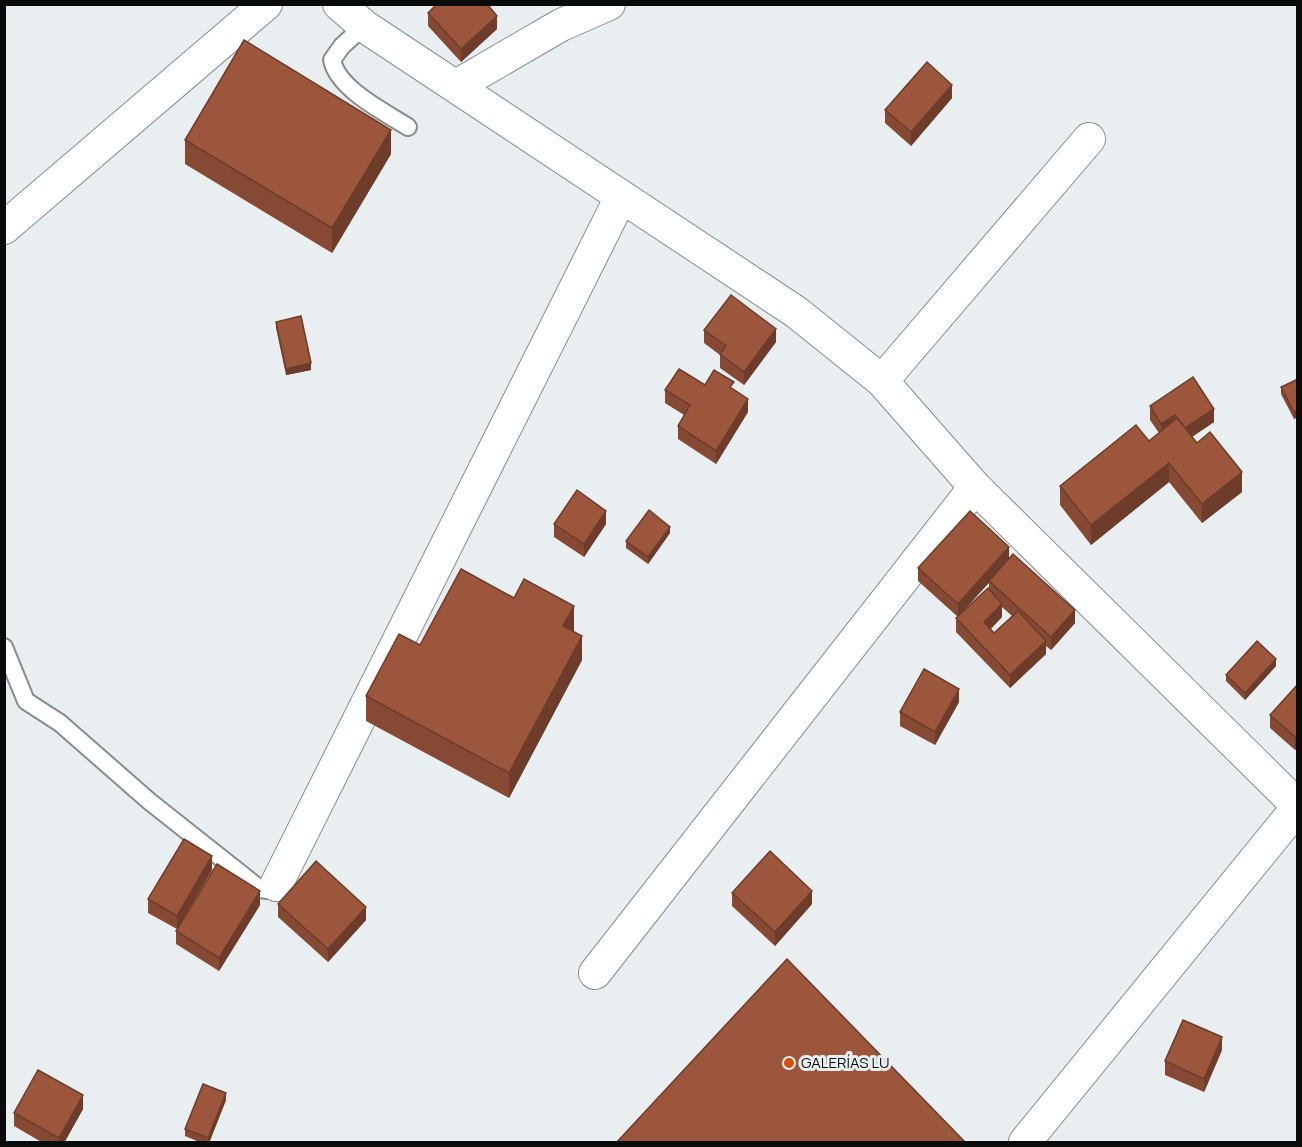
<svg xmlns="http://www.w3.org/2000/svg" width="1302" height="1147" font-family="Manrope,sans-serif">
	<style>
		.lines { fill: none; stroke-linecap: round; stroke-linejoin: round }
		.lane-casing { stroke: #878d8f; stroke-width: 20 }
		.street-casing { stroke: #878d8f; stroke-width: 34 }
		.lane { stroke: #fff; stroke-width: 16 }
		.street { stroke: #fff; stroke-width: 32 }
		.wall { fill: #864a34; fill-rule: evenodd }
		.shaded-wall { fill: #6d3c2a }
		.building { fill: #9c563c; stroke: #6d3c2a; stroke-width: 1.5 }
		.poi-dot { fill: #d24e09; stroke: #e9eff1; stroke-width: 2 }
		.labels { text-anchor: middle; stroke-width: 6; stroke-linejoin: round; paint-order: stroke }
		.poi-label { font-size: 15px; fill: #0a0c0c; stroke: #e9eff1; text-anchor: start }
	</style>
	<rect width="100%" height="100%" fill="#e9eff1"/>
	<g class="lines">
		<defs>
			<g id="lane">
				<path d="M364 26 342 46 332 60C338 89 383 111 408 127"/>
				<path d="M4 647 26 701 60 723 149 801 260 889 267 890 276 885"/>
			</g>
			<g id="street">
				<path d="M339 4 364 26 796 312 882 381 975 487 1298 806"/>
				<path d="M456 86 561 25 609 4"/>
				<path d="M4 228 266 4"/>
				<path d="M882 381 1089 139"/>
				<path d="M276 885 621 197"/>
				<path d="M595 973 975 487"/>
				<path d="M1025 1142 1298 807"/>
			</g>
		</defs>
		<use href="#lane" class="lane-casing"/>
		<use href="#street" class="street-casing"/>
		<use href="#lane" class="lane"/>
		<use href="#street" class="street"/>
	</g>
	<g class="wall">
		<path d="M428 13 497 29 461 62 428 26Z"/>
		<path d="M952 98 911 146 885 123V110Z"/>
		<path d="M185 140 391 154 332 253 185 164Z"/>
		<path d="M276 322 311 370 286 375 276 328Z"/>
		<path d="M704 330 776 342 744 385 720 368V355L704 343Z"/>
		<path d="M1298 379V417L1294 419 1281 394V387Z"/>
		<path d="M705 385 734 390 748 412 716 464 678 439V426L684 415 665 403V390Z"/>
		<path d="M1150 406 1214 422 1192 437 1242 492 1202 523 1169 482 1091 545 1060 505V486L1149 441 1159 433 1150 420Z"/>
		<path d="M554 524H606L584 557 554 537Z"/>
		<path d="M670 533 648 564 626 548V541Z"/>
		<path d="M1009 559 1075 623 1051 650 1046 646V654L1010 688 956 632V618L958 617 918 581V568ZM989 583V589L962 612ZM1002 607 1012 616 994 633 991 629 1002 617Z"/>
		<path d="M574 631 582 660 509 798 366 721V696L420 645Z"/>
		<path d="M1276 666 1245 700 1226 681V675Z"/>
		<path d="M1298 684V747L1295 750 1270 728V715Z"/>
		<path d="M959 702 935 745 900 726V712Z"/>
		<path d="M212 870 177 929 148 913V899Z"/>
		<path d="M732 893 812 904 775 946 732 906Z"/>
		<path d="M278 904 366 920 328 962 278 917Z"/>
		<path d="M260 905 219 971 176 944V931Z"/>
		<path d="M1222 1050 1204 1092 1165 1075V1061Z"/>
		<path d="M226 1100 209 1143H202L185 1136V1129Z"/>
		<path d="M83 1109 64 1143H43L14 1126V1113Z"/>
	</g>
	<g class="shaded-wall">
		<path d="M497 16V29L461 62V49Z"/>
		<path d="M952 85V98L911 146V132Z"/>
		<path d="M391 130V154L332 253V228Z"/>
		<path d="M776 329V342L744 385V372Z"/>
		<path d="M311 363V370L286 375V369Z"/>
		<path d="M748 399V412L716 464V451Z"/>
		<path d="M1214 409V422L1184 442V429Z"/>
		<path d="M1298 410V417L1294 419V412Z"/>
		<path d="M1175 415V428L1161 437V424Z"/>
		<path d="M1169 463V482L1091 545V525Z"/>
		<path d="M1242 472V492L1202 523V504Z"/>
		<path d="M606 511V524L584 557V544Z"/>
		<path d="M670 527V533L648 564V557Z"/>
		<path d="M1009 547V560L958 617V604Z"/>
		<path d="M1002 604V617L984 635V622Z"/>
		<path d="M574 606V631L563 651V626Z"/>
		<path d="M1075 610V623L1051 650V637Z"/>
		<path d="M582 636V660L509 798V773Z"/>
		<path d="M1046 641V654L1010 688V675Z"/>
		<path d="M1276 659V666L1245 700V693Z"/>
		<path d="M959 689V702L935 745V732Z"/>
		<path d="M1298 734V747L1295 750V737Z"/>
		<path d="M212 856V870L177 929V916Z"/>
		<path d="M260 891V905L219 971V958Z"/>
		<path d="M812 891V904L775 946V932Z"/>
		<path d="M366 907V920L328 962V949Z"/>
		<path d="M1222 1037V1050L1204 1092V1079Z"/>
		<path d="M226 1093V1100L209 1143H208V1138Z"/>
		<path d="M83 1095V1109L64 1143H59V1138Z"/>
	</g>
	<g class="building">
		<path d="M437 4H487L497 16 461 49 428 13Z"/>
		<path d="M244 40 391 130 332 228 185 140Z"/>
		<path d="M927 62 952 85 911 132 885 110Z"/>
		<path d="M731 295 776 329 744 372 720 354 726 346 704 330Z"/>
		<path d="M301 316 311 363 286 369 276 322Z"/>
		<path d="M679 369 705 385 714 370 734 382 730 387 748 399 716 451 678 426 690 405 665 390Z"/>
		<path d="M1193 377 1214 409 1185 428 1175 415 1161 424 1150 406Z"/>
		<path d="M1298 379V410L1294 412 1281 387Z"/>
		<path d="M1177 418 1197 443 1210 432 1242 472 1202 504 1169 463 1091 525 1060 486 1136 425 1149 441Z"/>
		<path d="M577 490 606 511 584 544 554 524Z"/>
		<path d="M649 510 670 527 648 557 626 541Z"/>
		<path d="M970 511 1009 547 958 604 918 568Z"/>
		<path d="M1013 554 1075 610 1051 637 989 581Z"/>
		<path d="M461 569 514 598 524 579 574 606 563 626 582 636 509 773 366 696 399 634 420 645Z"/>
		<path d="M988 588 1002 604 984 622 994 633 1018 611 1046 641 1010 675 956 618Z"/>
		<path d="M1257 641 1276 659 1245 693 1226 675Z"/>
		<path d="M924 669 959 689 935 732 900 712Z"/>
		<path d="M1298 684V734L1295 737 1270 715Z"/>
		<path d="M184 839 212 856 177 916 148 899Z"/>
		<path d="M770 851 812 891 775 932 732 893Z"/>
		<path d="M316 861 366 907 328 949 278 904Z"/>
		<path d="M217 864 260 891 219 958 176 931Z"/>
		<path d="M787 959 966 1143H616Z"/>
		<path d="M1183 1020 1222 1037 1204 1079 1165 1061Z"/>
		<path d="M38 1070 83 1095 59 1138 14 1113Z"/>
		<path d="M203 1084 226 1093 208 1138 185 1129Z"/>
	</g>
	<circle class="poi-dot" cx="789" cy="1063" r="6"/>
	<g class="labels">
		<g class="poi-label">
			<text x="801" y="1068">GALERÍAS LU</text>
		</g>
	</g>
	<rect width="1302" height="1147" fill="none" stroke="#0a0c0c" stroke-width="12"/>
</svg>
